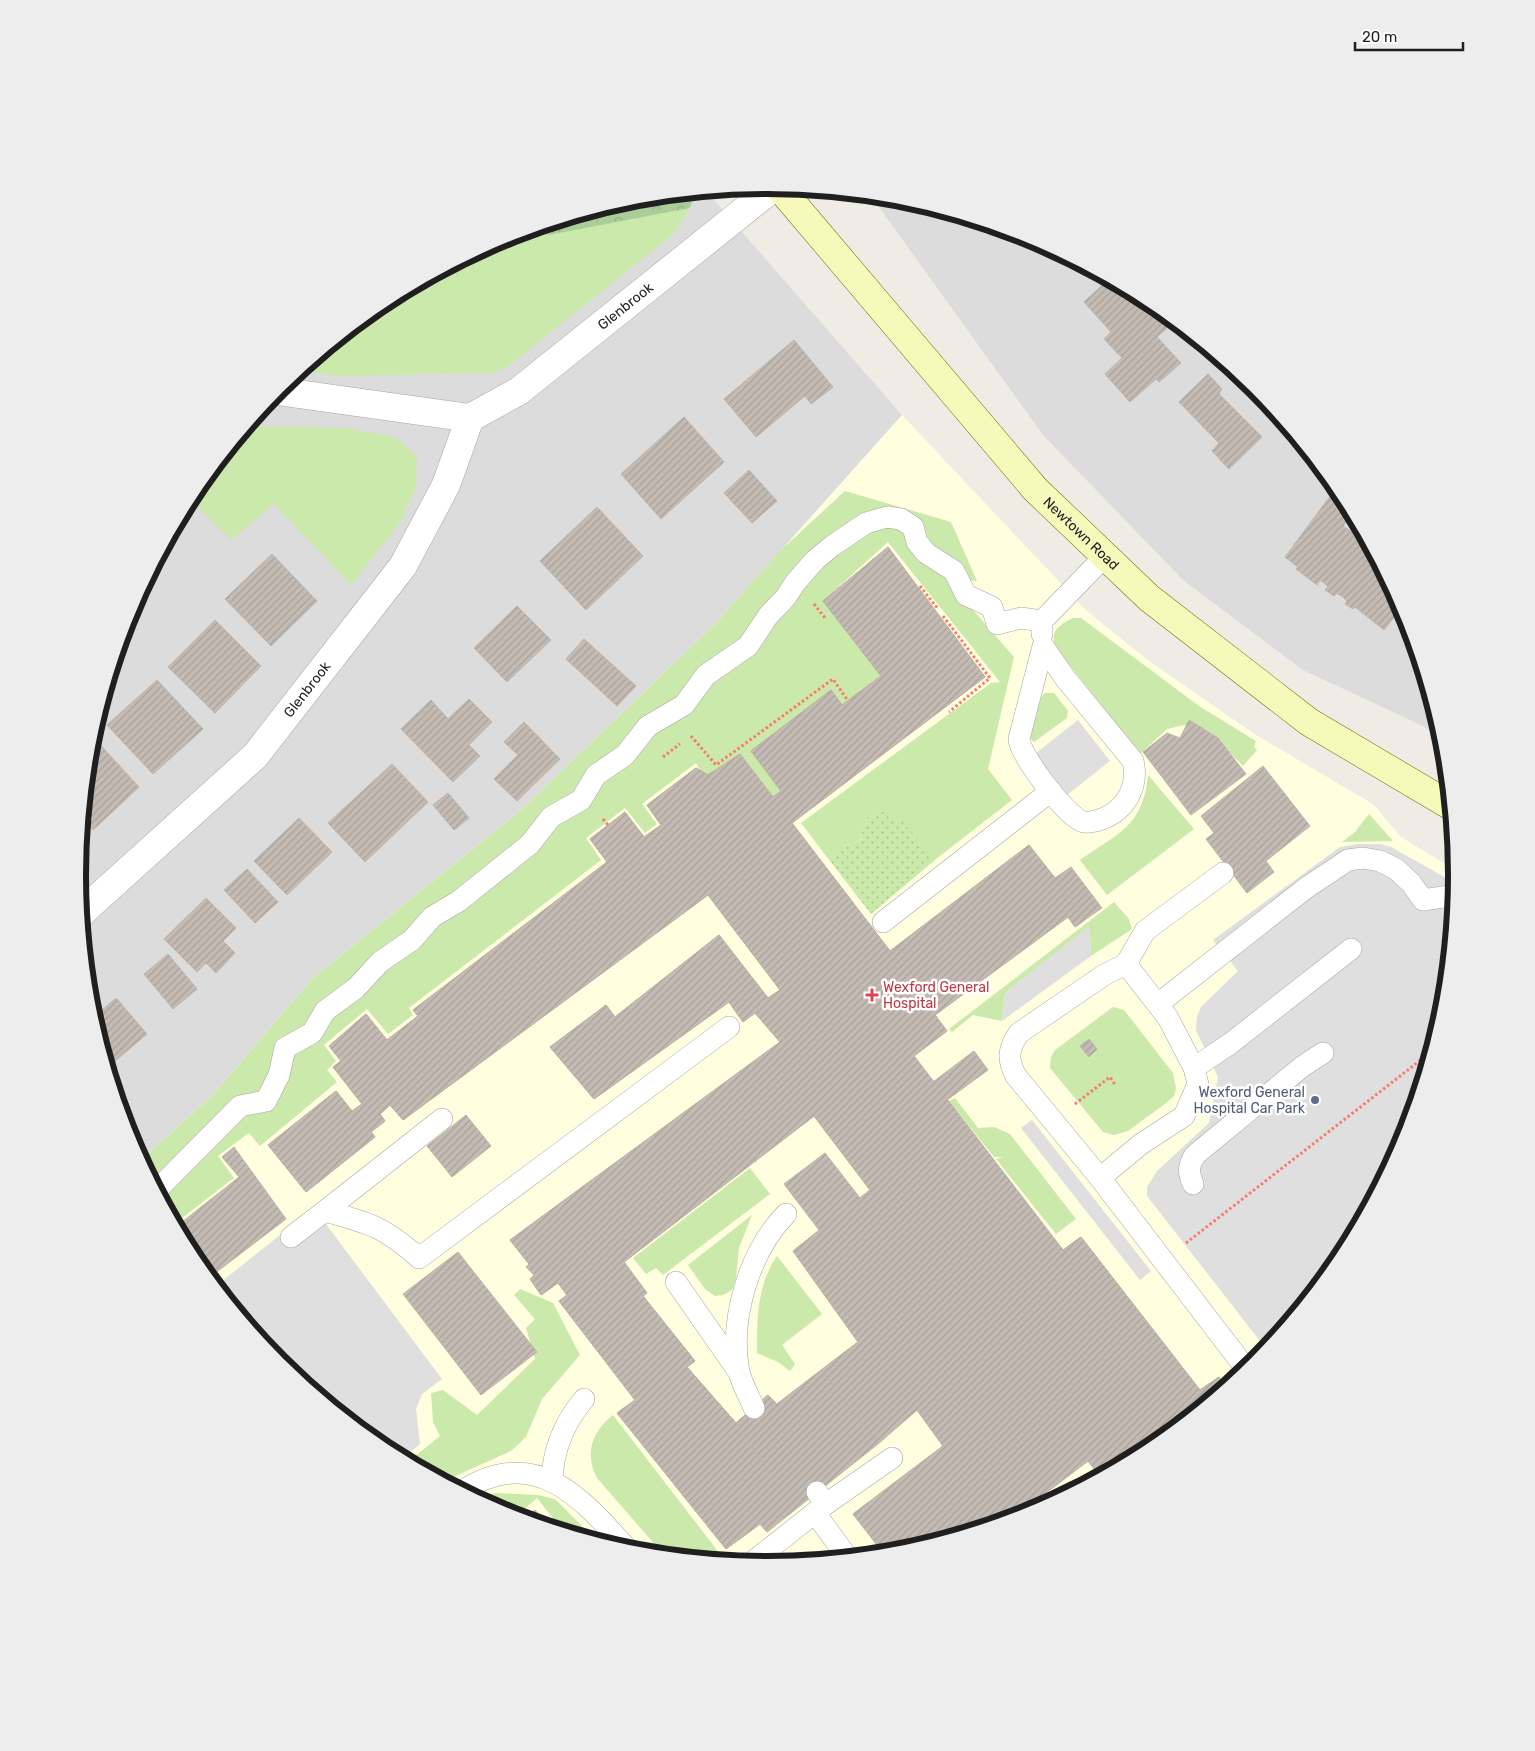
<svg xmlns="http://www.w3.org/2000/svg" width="1535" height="1751" font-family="Rubik,sans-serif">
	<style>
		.residential { fill: #dddcdc }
		.education { fill: #fffedf }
		.grass { fill: #cae9ab }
		.forest { fill: url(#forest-crowns) }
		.garden { fill: url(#garden-dots) }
		.parking { fill: #dfdfdf }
		.building { fill: url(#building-hatch); stroke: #c1b2a7; fill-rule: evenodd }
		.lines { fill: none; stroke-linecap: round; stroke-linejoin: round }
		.lane-casing { stroke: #a6a6a6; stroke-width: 22 }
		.street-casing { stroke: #a6a6a6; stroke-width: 29 }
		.secondary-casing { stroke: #6a7506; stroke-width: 29 }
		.path { stroke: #f87b6d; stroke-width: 3; stroke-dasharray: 2.5 2.5; stroke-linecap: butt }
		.lane { stroke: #fff; stroke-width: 21 }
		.street { stroke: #fff; stroke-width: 28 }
		.secondary { stroke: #f6f9ba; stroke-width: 28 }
		.health-dot { fill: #e0444e; stroke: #fff; stroke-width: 2 }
		.service-dot { fill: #5c6f8a; stroke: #fff; stroke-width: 2 }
		.labels { text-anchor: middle; stroke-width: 5; stroke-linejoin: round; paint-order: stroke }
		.street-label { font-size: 14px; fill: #1f1f1f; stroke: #fff }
		.health-label { font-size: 14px; fill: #be3a42; stroke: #fff; text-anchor: start }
		.service-label { font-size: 14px; fill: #4e5e75; stroke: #fff; text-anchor: end }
		.rim { fill: none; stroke: #1f1f1f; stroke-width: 6 }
	</style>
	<defs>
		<pattern id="forest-crowns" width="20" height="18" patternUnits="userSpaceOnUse" patternTransform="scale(1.25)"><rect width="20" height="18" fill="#aace9a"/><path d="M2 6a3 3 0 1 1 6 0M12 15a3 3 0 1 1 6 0" fill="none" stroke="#92b084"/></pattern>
		<pattern id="garden-dots" width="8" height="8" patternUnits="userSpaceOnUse" patternTransform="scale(1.25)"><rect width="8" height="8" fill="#cae9ab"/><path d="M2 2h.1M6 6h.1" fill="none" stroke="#adc793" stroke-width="1.8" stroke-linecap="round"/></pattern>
		<pattern id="building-hatch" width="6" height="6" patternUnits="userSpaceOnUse" patternTransform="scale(1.25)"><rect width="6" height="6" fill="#c4bcb4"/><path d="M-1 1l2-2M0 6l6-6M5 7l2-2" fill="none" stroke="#a8a19a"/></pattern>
	</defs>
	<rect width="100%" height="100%" fill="#efece5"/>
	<g class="residential">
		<path d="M707 192 902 415 717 622 520 811 312 979 212 1096 141 1160 130 1139 91 1010 78 875 91 741 130 611 194 492 280 387 384 302 504 238 633 199Z"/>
		<path d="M871 196 902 199 1032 238 1151 302 1256 388 1341 492 1405 612 1444 740 1423 726 1303 670 1183 580 1043 435Z"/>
	</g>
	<path class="education" d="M902 415 1087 611 1149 661 1256 735 1373 804 1401 837 1457 871 1444 1010 1405 1140 1341 1259 1255 1364 1151 1449 1031 1513 902 1552 767 1565 633 1552 503 1513 384 1449 279 1363 194 1259 141 1160 212 1096 312 979 520 811 717 622Z"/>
	<g class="grass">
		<path d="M690 208 675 233 507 367 494 373 336 376 308 371V364L384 302 504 238 528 230 548 234Z"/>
		<path d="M248 426 345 428 394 437 417 456 416 487 400 523 351 585 274 504 231 540 190 499Z"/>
		<path d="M845 491 951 522 977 581 950 579 967 603 1014 657 988 769 1012 800 936 859 882 811C863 814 865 825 860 840L849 845 830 861 801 823 991 683 1000 682 888 542 823 601 881 676 842 705 831 690 751 751 781 791 773 797 740 754 706 781 696 763 642 804 657 824 645 833 625 808 586 838 601 860 409 1008 413 1015 388 1034 367 1009 324 1045 336 1061 327 1070 337 1082 260 1146 249 1133 218 1156 234 1178 182 1218H172L141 1160 212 1096 312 979 520 811 717 622 780 551Z"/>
		<path d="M1073 618H1081L1199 706 1256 741 1254 747 1257 750 1243 766 1219 741 1184 725 1167 729 1140 754 1056 648C1049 631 1059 625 1073 618Z"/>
		<path d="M1045 693H1054L1068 711 1067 718 1034 742 1029 737 1041 697Z"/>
		<path d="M1148 775 1194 829 1107 895 1080 860C1118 833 1143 827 1148 775Z"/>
		<path d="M1369 814 1393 841 1342 842 1355 832Z"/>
		<path d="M1114 902 1129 919 1132 929 1091 956 1089 927 1005 993 1002 1021 973 1015 952 1032 949 1029Z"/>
		<path d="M1113 1007 1124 1010 1173 1073 1176 1088 1174 1096 1166 1103 1128 1131 1114 1135 1103 1132 1050 1068 1051 1057 1055 1050Z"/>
		<path d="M955 1098 978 1128 994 1127 1010 1134 1076 1219 1056 1234 996 1159 1003 1157H994L949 1101Z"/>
		<path d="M750 1168 770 1194 663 1275 656 1268 646 1274 633 1258Z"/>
		<path d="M752 1215 739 1248 736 1278 732 1290 723 1295 715 1296 705 1289 688 1265Z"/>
		<path d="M777 1256 822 1314 782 1345 795 1364 790 1371 778 1362 757 1353C757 1319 757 1285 777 1256Z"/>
		<path d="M520 1289 553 1303 580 1355 542 1399 526 1437 511 1451 444 1481 408 1462 440 1436 433 1422 431 1393 443 1390 477 1415 535 1359 526 1328 535 1319 514 1295Z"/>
		<path d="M613 1415 720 1554 712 1560 664 1555 597 1478C584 1453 592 1432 613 1415Z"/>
		<path d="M496 1493 538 1495 555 1499 597 1541 563 1531 537 1498 515 1517 478 1499Z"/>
	</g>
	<path class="forest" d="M695 193 690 208 548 235 528 230 633 199Z"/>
	<path class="garden" d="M882 811 902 821 936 859 871 914 830 861 849 845 860 840C865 825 863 814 882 811Z"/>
	<g class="parking">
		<path d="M1078 720 1110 761 1067 795 1035 754Z"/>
		<path d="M1358 844H1380L1391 847 1457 884 1444 1010 1405 1140 1341 1259 1267 1350 1147 1196V1187L1157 1171 1209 1123 1218 1077 1196 1030 1197 1017 1201 1007 1238 971 1213 940 1340 847Z"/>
		<path d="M1089 926 1091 956 1002 1021 1005 993Z"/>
		<path d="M1032 1120 1151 1271 1140 1280 1021 1128Z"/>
		<path d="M314 1208 442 1379 422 1394 416 1409 420 1444 402 1459 384 1449 279 1363 216 1286Z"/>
	</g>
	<g class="building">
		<path d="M1035 240 1056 251 1046 257Z"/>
		<path d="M1109 279 1136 294 1167 328 1157 337 1181 363 1159 382 1156 379 1130 402 1105 374 1122 358 1104 339 1111 332 1084 302Z"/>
		<path d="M794 340 833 387 811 404 805 396 756 437 724 399Z"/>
		<path d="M1208 374 1222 389 1219 394 1262 437 1229 469 1212 451 1219 443 1179 402Z"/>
		<path d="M684 417 724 462 661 519 621 474Z"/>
		<path d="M749 470 777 501 752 523 724 493Z"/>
		<path d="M1337 487 1352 513 1343 526 1363 540 1366 539 1374 554 1342 596 1336 593 1334 596 1325 590 1328 586 1320 580 1317 585 1296 569 1298 567 1285 557Z"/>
		<path d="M597 507 643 556 586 610 540 561Z"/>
		<path d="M888 547 985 677 792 823 890 951 1029 845 1055 878 1086 919 1075 927 1068 917 935 1015 947 1031 914 1056 1063 1250 1081 1237 1200 1390 1219 1377 1226 1387 1151 1449 1100 1476 1088 1461 1010 1520 902 1552 872 1555 881 1550 853 1514 943 1446 917 1410 767 1532 760 1524 726 1549 617 1413 635 1400 559 1301 567 1295 558 1283 541 1295 530 1279 534 1275 526 1267 529 1264 510 1240 780 1042 755 1013 743 1022 729 1002 594 1099 550 1047 606 1005 615 1017 719 935 768 998 780 990 708 895 403 1120 390 1105 380 1114 385 1121 371 1132 375 1137 306 1192 268 1145 336 1091 352 1111 362 1104 333 1067 341 1061 329 1046 366 1014 387 1040 418 1016 413 1010 607 862 590 839 625 812 644 837 661 825 647 805 696 768 708 775 740 754 773 797 781 791 751 751 831 690 842 705 881 676 823 601ZM814 1116 870 1190 793 1251 858 1342 777 1404 768 1395 736 1423 687 1367 695 1361 643 1296 647 1293 624 1262Z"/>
		<path d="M888 547 985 677 792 823 890 951 1029 845 1055 878 1086 919 1075 927 1068 917 935 1015 947 1031 914 1056 1063 1250 1081 1237 1200 1390 1219 1377 1226 1387 1151 1449 1100 1476 1088 1461 1010 1520 902 1552 872 1555 881 1550 853 1514 943 1446 917 1410 878 1444 821 1370 858 1342 793 1251 870 1190 814 1116 624 1262 647 1293 643 1296 695 1361 687 1367 736 1423 770 1473 737 1497 760 1524 726 1549 617 1413 635 1400 559 1301 567 1295 558 1283 541 1295 530 1279 534 1275 526 1267 529 1264 510 1240 780 1042 755 1013 743 1022 729 1002 594 1099 550 1047 606 1005 615 1017 719 935 768 998 780 990 708 895 403 1120 390 1105 380 1114 385 1121 371 1132 375 1137 306 1192 268 1145 336 1091 352 1111 362 1104 333 1067 341 1061 329 1046 366 1014 387 1040 418 1016 413 1010 607 862 590 839 625 812 644 837 661 825 647 805 696 768 708 775 740 754 773 797 781 791 751 751 831 690 842 705 881 676 823 601Z"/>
		<path d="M272 554 317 601 271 646 225 599Z"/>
		<path d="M1374 554 1402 607 1384 630 1355 607 1353 609 1345 604 1347 601 1342 596Z"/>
		<path d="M517 606 551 640 507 682 474 648Z"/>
		<path d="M215 620 261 666 215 713 168 667Z"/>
		<path d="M584 639 636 686 617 706 566 659Z"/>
		<path d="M157 680 203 729 153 774 107 725Z"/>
		<path d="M469 699 492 722 469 745 480 756 453 782 401 729 431 700 448 719Z"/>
		<path d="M1189 720 1218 738 1246 774 1191 815 1143 752 1167 733 1180 738Z"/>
		<path d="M524 722 560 759 517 801 494 779 518 755 504 742Z"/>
		<path d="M93 737 139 787 93 830 83 819Z"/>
		<path d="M392 764 428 802 365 862 328 823Z"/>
		<path d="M1263 766 1310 826 1266 861 1274 872 1247 893 1206 839 1214 833 1201 816Z"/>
		<path d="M448 793 469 818 454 830 433 805Z"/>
		<path d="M299 818 332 852 287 895 254 861Z"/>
		<path d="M1071 867 1102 908 1086 919 1055 878Z"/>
		<path d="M247 869 278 902 255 923 224 890Z"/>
		<path d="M206 898 236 928 223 941 235 953 216 973 206 963 197 972 164 939Z"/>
		<path d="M168 954 197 989 173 1009 144 974Z"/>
		<path d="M116 998 147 1034 108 1067 93 1018Z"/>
		<path d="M1089 1039 1097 1049 1089 1057 1080 1046Z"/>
		<path d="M974 1051 988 1070 947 1100 933 1082Z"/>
		<path d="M466 1115 491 1146 452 1177 427 1146Z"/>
		<path d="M234 1147 286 1219 214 1274 177 1226 239 1177 222 1157Z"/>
		<path d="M825 1153 860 1198 819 1230 784 1184Z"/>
		<path d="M458 1252 537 1352 481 1395 403 1294Z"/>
		<path d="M821 1370 878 1444 767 1532 737 1497 770 1473 736 1423 768 1395 777 1404Z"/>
		<path d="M535 1510 548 1526 524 1519Z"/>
		<path d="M805 1553 817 1561 792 1563Z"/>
	</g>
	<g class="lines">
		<defs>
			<g id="lane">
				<path d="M1042 634V621L1106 555"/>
				<path d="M1043 646 1065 678 1133 761C1139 786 1126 810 1102 819 1096 821 1090 823 1084 822 1067 818 1020 755 1019 739Z"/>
				<path d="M883 922 1051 791"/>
				<path d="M1126 964 1168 1018 1194 1068 1198 1084 1184 1116 1141 1144 1100 1178 1016 1076C1007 1059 1008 1049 1019 1033L1104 975Z"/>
				<path d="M1126 964 1145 931 1223 873"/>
				<path d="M1158 1004 1306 888 1348 860 1363 858 1380 861 1396 869 1411 883 1423 900 1456 895"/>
				<path d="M1194 1068 1231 1043 1351 949"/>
				<path d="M1100 1178 1247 1370"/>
				<path d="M1193 1184C1188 1172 1188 1166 1195 1155L1303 1066 1323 1053"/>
				<path d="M157 1190 240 1106 266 1101 279 1075 285 1048 312 1033 325 1011 356 988 380 962 412 940 432 917 459 901 530 844 551 817 581 800 596 775 625 755 648 726 684 705 706 675 748 646 768 616 786 597 795 583 815 560 832 546 866 523 887 517 901 519 913 527 917 542 926 553 954 571 966 595 992 607 997 624 1021 618 1042 621"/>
				<path d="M325 1211 442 1119"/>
				<path d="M291 1237 325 1211C370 1223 384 1227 419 1258L729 1027"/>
				<path d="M676 1282 738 1371"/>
				<path d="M754 1408C749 1396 742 1384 739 1372 729 1319 749 1252 786 1214"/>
				<path d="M552 1480C553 1449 564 1423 584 1399"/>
				<path d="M462 1491C536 1444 582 1498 629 1551"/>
				<path d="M826 1504 892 1458"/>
				<path d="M815 1513 848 1558"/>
				<path d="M750 1564 826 1504 817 1492"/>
			</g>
			<g id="street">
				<path d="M277 391 470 418"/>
				<path id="s1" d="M81 913 255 756 403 566 446 485 470 418 519 391 775 186"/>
			</g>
			<g id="secondary">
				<path id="s2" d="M779 187 1035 489 1149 598 1309 722 1451 806"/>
			</g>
		</defs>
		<use href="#lane" class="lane-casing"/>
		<use href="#street" class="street-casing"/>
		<use href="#secondary" class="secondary-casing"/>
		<g class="path">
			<path d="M920 586 938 609"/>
			<path d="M814 604 825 618"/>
			<path d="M943 616 990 678 949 712"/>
			<path d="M691 736 716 765 833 679 848 701"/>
			<path d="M663 757 680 744"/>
			<path d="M603 819 608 825"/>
			<path d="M1075 1104 1110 1077 1116 1086"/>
			<path d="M1186 1243 1431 1052"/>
		</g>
		<use href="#lane" class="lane"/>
		<use href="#street" class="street"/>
		<use href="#secondary" class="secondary"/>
	</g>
	<path class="health-dot" d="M869.5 987.5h5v5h5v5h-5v5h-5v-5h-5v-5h5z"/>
	<circle class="service-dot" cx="1315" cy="1100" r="5"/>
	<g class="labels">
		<g class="street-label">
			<text dy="5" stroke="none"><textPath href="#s1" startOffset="830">Glenbrook</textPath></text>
			<text dy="5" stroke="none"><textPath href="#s2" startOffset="460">Newtown Road</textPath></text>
			<text dy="5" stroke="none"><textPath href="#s1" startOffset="319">Glenbrook</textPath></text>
		</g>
		<g class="health-label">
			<text x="883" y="992">Wexford General<tspan x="883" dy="16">Hospital</tspan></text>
		</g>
		<g class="service-label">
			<text x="1305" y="1097">Wexford General<tspan x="1305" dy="16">Hospital Car Park</tspan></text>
		</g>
	</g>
	<path d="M0 0H1535V1751H0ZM86 875a681 681 0 1 1 1362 0a681 681 0 1 1-1362 0Z" fill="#ededed" fill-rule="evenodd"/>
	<path class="rim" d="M86 875a681 681 0 1 1 1362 0a681 681 0 1 1-1362 0Z"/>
	<path d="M1355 42v8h108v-8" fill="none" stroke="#1f1f1f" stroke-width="2.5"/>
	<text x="1362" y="42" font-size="15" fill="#1f1f1f" stroke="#ffffff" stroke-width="4" paint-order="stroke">20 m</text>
</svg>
